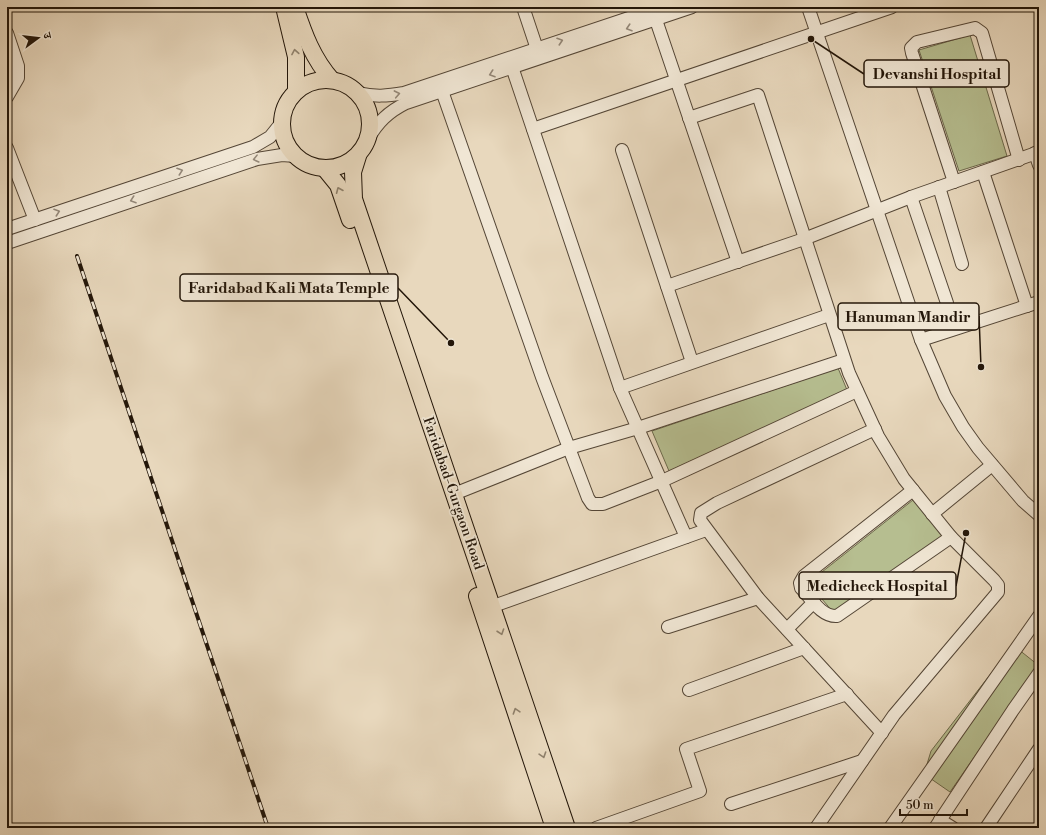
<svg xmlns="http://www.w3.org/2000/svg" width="1046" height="835" font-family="'Libre Bodoni','Noto Serif Devanagari',serif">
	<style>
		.green { fill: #b6be90; stroke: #6c6a4c }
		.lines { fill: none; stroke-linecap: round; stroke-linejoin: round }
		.minor-casing { stroke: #544636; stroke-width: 14 }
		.major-casing { stroke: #231609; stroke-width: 18 }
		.minor { stroke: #f0e6d4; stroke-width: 12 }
		.major { stroke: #e8d8bd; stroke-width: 16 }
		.rail-casing { stroke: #231609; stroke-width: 4 }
		.rail { stroke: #f0e6d4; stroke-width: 2.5; stroke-dasharray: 8; stroke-linecap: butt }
		.oneway { stroke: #948879 }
		.oneway2 { stroke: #8f816c }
		.labels { text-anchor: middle; stroke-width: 3.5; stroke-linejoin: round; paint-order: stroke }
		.street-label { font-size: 14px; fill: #231609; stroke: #f0e6d4 }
		.leader { fill: none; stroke: #231609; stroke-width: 1.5 }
		.callout-dot { fill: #231609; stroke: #f0e6d4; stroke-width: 1.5 }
		.callout { fill: #f0e6d4; stroke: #231609; stroke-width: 1.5 }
		.callout-label { font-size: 15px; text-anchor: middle; font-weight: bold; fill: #231609 }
	</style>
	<rect width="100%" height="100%" fill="#e8d8bd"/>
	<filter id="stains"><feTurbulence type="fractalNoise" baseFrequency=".005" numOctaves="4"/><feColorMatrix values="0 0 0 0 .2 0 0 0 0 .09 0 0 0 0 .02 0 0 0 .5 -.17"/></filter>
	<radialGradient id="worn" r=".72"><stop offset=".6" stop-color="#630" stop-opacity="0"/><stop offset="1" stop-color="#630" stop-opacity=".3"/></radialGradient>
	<g class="green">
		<path d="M970 35 1007 156 959 171 919 50Z"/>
		<path d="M838 368 847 390 669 471 652 431Z"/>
		<path d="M913 500 944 537 834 613 808 583Z"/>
		<path d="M1013 645 1038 665 950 792 924 774 931 751Z"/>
	</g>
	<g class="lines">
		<defs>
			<g id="minor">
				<path d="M523 7 537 49"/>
				<path d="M808 7 921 340 945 396 963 427 978 448 1023 501 1039 515"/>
				<path d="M656 20 738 262"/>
				<path d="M7 33 18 66V78L7 97"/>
				<path d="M512 67 620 388 686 537"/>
				<path d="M442 91 542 377 588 498 592 504H603L662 481 857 391"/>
				<path d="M358 93C375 97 387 96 404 93L662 7"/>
				<path d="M689 118 758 95 849 373 878 436 904 479 951 537 994 580 998 585V592L894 715 816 828"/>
				<path d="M533 129 892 7"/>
				<path d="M368 139C378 122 388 112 406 103L692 7"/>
				<path d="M7 148 35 220"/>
				<path d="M622 150 692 362"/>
				<path d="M1035 153 1039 165"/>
				<path d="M983 172 1027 306"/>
				<path d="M954 182 912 53 911 48 917 42 975 28 982 33 1019 160"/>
				<path d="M939 187 962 264"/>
				<path d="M911 197 947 303"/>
				<path d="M7 229 253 147 270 137 282 122"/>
				<path d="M7 243 257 159 282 155 295 156"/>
				<path d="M667 286 804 239 911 197 1039 152"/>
				<path d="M921 340 1039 302"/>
				<path d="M620 388 829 315"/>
				<path d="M875 429 717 503 701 513 700 520 758 598 882 733"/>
				<path d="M913 490 804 576 800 583 801 588C811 598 821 617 837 616L951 537"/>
				<path d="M454 494 569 448 638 428 844 360"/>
				<path d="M932 514 992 465"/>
				<path d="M485 609 706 530"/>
				<path d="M668 627 758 598"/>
				<path d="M787 629 814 602"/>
				<path d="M689 690 804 648"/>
				<path d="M731 804 862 761"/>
				<path d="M940 820 953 828"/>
				<path d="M596 828 700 791 686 749 847 694"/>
				<path d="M890 828 1039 616"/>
				<path d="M935 828 1013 710 1039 673"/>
				<path d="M986 828 1039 749"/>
			</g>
			<g id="major">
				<path d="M284 7 296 57V91"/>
				<path d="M295 7C304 34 313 59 332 80"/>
				<circle cx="326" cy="124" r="44"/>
				<path d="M358 156 353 172 354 199 567 828"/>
				<path d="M325 169 338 185 350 220"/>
				<path d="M477 596 554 828"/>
			</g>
		</defs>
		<use href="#minor" class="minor-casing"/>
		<use href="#major" class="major-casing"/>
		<use href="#minor" class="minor"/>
		<use href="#major" class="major"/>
		<defs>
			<path id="rail" d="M77 256 268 828"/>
		</defs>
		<use href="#rail" class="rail-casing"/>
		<use href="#rail" class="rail"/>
	</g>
	<defs><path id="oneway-chevron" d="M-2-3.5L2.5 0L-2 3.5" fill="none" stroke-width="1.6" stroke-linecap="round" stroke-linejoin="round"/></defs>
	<g class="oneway">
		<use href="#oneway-chevron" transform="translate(629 28) rotate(162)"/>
		<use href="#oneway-chevron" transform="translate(560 41) rotate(-18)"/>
		<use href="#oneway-chevron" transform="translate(492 74) rotate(161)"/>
		<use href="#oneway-chevron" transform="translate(397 94) rotate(-11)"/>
		<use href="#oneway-chevron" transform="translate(256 159) rotate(166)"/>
		<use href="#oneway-chevron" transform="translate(180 171) rotate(-19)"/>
		<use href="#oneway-chevron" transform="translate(133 200) rotate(161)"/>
		<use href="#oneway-chevron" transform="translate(57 212) rotate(-19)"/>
	</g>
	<g class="oneway2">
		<use href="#oneway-chevron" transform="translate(295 52) rotate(-100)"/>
		<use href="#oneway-chevron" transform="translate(339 190) rotate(-113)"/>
		<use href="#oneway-chevron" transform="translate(501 632) rotate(71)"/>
		<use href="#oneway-chevron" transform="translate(516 711) rotate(-108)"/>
		<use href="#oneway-chevron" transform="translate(543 755) rotate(72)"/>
	</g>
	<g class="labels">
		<g class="street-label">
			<text transform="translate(454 493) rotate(71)" y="5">Faridabad-Gurgaon Road</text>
		</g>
	</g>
	<path class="leader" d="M811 39L864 74M451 343L398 288M981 367L979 316M966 533L956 586"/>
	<g class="callout-dot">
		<circle cx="811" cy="39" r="4"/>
		<circle cx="451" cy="343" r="4"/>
		<circle cx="981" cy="367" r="4"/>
		<circle cx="966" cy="533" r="4"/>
	</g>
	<g class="callout">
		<rect x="864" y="60" width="145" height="27" rx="4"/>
		<rect x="180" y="274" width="218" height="27" rx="4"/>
		<rect x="838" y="303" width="141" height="27" rx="4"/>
		<rect x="799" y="572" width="157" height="27" rx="4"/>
	</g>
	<g class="callout-label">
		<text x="937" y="79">Devanshi Hospital</text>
		<text x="289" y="293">Faridabad Kali Mata Temple</text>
		<text x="908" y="322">Hanuman Mandir</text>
		<text x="877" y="591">Medicheck Hospital</text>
	</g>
	<rect width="1046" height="835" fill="none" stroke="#e8d8bd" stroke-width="24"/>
	<rect x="8" y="8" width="1030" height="819" fill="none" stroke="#231609" stroke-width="2"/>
	<rect x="12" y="12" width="1022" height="811" fill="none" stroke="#231609"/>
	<g transform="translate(38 38) rotate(75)" stroke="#f0e6d4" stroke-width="3" paint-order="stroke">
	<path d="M0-3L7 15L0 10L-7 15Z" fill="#231609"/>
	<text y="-6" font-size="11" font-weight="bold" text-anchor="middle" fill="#231609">उ</text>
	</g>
	<path d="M900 809v6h67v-6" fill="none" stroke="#231609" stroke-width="2"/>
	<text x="906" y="809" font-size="12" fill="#231609" stroke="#f0e6d4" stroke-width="3" paint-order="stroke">50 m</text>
	<rect width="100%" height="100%" filter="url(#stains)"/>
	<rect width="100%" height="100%" fill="url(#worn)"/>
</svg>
